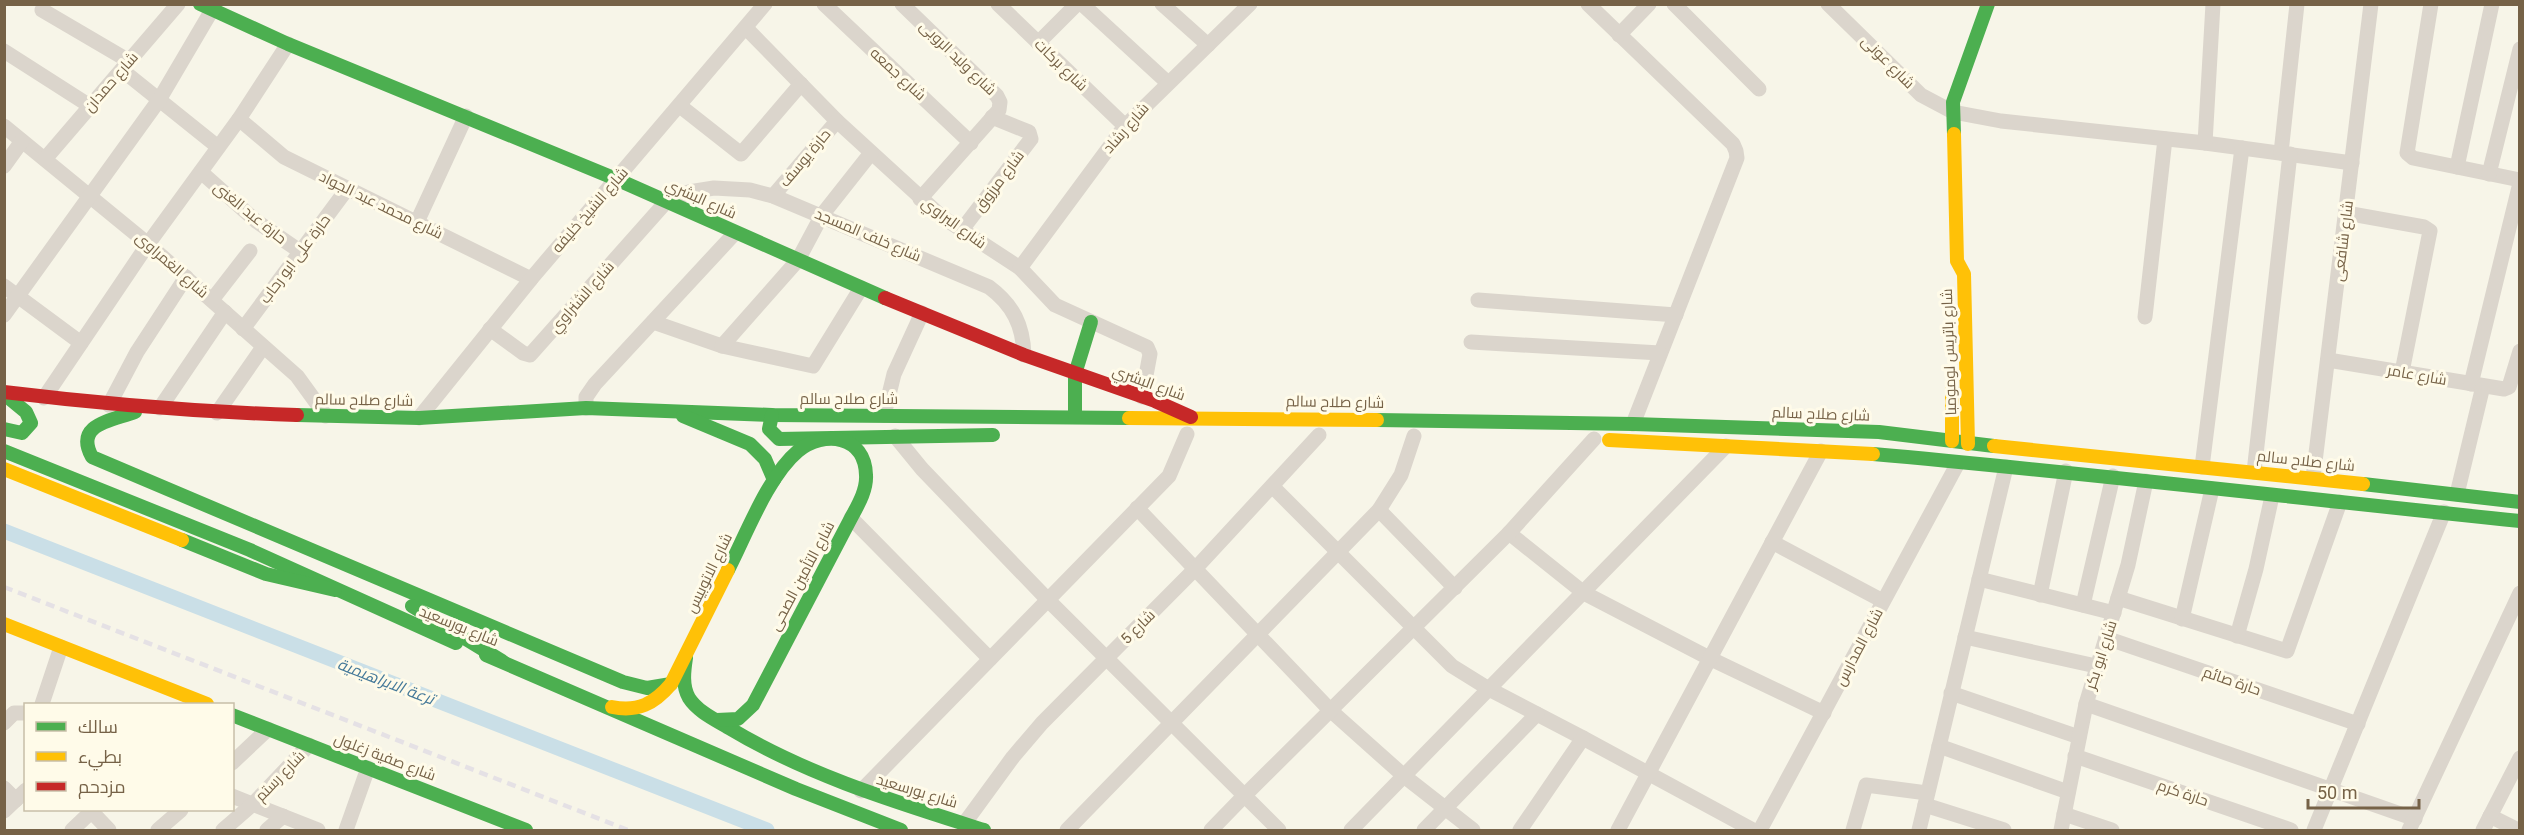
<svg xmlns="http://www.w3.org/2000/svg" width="2524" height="835" font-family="Roboto,Cairo,sans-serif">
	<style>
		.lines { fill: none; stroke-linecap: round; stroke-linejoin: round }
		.canal { stroke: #cadfe7; stroke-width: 15 }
		.street { stroke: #dbd5cc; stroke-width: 15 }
		.fast { stroke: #4caf50; stroke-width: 14 }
		.slow { stroke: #ffc107; stroke-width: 14 }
		.jam { stroke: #c62828; stroke-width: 14 }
		.rail { stroke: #e5e1e5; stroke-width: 4.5; stroke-dasharray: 9 6; stroke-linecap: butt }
		.labels { text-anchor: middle; stroke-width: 6; stroke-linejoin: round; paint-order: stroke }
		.street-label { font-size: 15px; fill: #766247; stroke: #fffbe9 }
		.water-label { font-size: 16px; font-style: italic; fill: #457999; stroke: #fffbe9 }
	</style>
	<rect width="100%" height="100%" fill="#f7f5e8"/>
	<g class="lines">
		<path class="canal" d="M4 531 767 830"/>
		<g class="street">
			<path d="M824 4 971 143"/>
			<path d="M902 4 997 96 1000 102 999 110 920 199"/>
			<path d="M998 4 1125 126"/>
			<path d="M1082 4 1168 83"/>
			<path d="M1162 4 1208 45"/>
			<path d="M1588 4 1733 144 1736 151 1737 158 1633 424"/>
			<path d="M1674 4 1759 89"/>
			<path d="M1828 4 1921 95 1953 112 2001 121 2205 143 2352 163"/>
			<path d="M2431 4 2407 153 2413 158 2520 180"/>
			<path d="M42 10 129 61"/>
			<path d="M746 28 837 121 942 217 1020 268 1055 305 1147 347 1150 354 1142 397"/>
			<path d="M1619 35 1649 4"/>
			<path d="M1038 43 1077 4"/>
			<path d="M4 51 90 106"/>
			<path d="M122 70 218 147"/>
			<path d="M680 106 741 154 801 84"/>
			<path d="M239 119 284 157 531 279"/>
			<path d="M4 126 148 244 297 376 326 416"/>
			<path d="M2205 143 2213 4"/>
			<path d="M2281 153 2297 4"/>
			<path d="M45 159 178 4"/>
			<path d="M4 166 22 141"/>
			<path d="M2457 167 2492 4"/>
			<path d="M201 172 256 221 301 252"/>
			<path d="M2489 174 2520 49"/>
			<path d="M773 196 837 121"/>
			<path d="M2346 213 2424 227 2430 231 2402 372"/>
			<path d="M417 222 466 116"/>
			<path d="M961 231 1031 139 1029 132 992 117"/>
			<path d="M1020 268 1125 126 1250 4"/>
			<path d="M4 286 81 343"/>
			<path d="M212 300 250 251"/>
			<path d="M1478 300 1676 315"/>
			<path d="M4 315 159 100 212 10"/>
			<path d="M2145 317 2165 139"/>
			<path d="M653 322 722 346 813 366 861 288"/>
			<path d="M243 329 347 189"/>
			<path d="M490 329 523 353 530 355 666 202 689 192 714 188 750 190 773 196 989 287C1013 305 1023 325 1024 355"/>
			<path d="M1471 342 1660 353"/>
			<path d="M722 346 798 260 822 215 871 153"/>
			<path d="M2328 360 2504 389 2509 387 2520 351"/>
			<path d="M2471 384 2520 183"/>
			<path d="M44 398 148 244 239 119 288 44"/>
			<path d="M109 405 137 352 186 277"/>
			<path d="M160 408 225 312"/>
			<path d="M586 408V397L595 384 735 233"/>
			<path d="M217 413 263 347"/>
			<path d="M884 415 894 374 922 313"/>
			<path d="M419 418 531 279 765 4"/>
			<path d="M895 436 922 469 1048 600 1279 830"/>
			<path d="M2202 467 2242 148"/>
			<path d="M2254 472 2290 154"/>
			<path d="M2313 478 2371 4"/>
			<path d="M1273 487 1452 666 1489 689 1583 738 1753 830"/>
			<path d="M2457 494 2483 386"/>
			<path d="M1137 508 1330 710 1404 776 1473 830"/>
			<path d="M1379 510 1455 588"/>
			<path d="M851 518 990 659"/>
			<path d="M1509 533 1584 593 1711 659 1824 713"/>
			<path d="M1772 542 1883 601"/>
			<path d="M1979 579 2114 613"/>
			<path d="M2040 595 2066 471"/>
			<path d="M2118 598 2287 651 2340 502"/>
			<path d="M2083 605 2113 476"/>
			<path d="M2182 619 2212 489"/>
			<path d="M2237 636 2256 569 2272 496"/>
			<path d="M1965 637 2096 666"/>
			<path d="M2106 638 2358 724"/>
			<path d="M1951 693 2079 737"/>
			<path d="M42 704 61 647"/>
			<path d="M2086 704 2415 819"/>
			<path d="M4 723 14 713H26"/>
			<path d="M1939 746 2068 792"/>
			<path d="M2075 756 2291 830"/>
			<path d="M232 763 268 729"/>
			<path d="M4 788 16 800"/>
			<path d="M861 791 1169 476 1187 434"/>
			<path d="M232 796 318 830"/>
			<path d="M1925 805 2004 830"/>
			<path d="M90 810 109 830"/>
			<path d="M4 811 26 790"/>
			<path d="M2064 814 2112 830"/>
			<path d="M2490 816 2518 830"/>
			<path d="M964 824 1013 757 1042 723 1195 569 1319 435"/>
			<path d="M72 830 92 811"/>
			<path d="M158 830 181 810"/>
			<path d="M223 830 253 804 309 745"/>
			<path d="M267 830 283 816"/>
			<path d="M346 830 368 768"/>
			<path d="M1067 830 1379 510 1401 475 1414 436"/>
			<path d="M1211 830 1244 796 1509 533 1594 439"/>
			<path d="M1351 830 1726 446"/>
			<path d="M1424 830 1537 714"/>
			<path d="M1520 830 1583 738"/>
			<path d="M1618 830 1821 451"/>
			<path d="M1760 830 1958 463"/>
			<path d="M1853 830 1866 785 1927 793"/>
			<path d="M1919 830 2006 467"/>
			<path d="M2061 830 2086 704 2128 565 2146 481"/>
			<path d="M2314 830 2444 512"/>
			<path d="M2409 830 2520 593"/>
			<path d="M2483 830 2520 758"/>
		</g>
		<g class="fast">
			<path d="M200 4 288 44 616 179 885 298"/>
			<path d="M1954 134 1953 102 1988 4"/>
			<path d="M4 394 26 412 31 423 22 433 4 429"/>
			<path d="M135 412C111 421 74 424 92 457L623 682 647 688 671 684"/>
			<path d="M297 415 419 418 586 408 772 415 1129 418"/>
			<path d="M772 415 769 429 779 439 993 435"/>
			<path d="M683 416 750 444 765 459 774 480"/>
			<path d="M1075 416V374L1091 322"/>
			<path d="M1377 420 1633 424 1879 432 1994 446"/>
			<path d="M4 451 250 550 456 643"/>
			<path d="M1873 454C2089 473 2304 499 2520 521"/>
			<path d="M2363 484 2520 502"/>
			<path d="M182 540 266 574 335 590"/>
			<path d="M412 606 502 661"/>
			<path d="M486 655 796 789 901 830"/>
			<path d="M686 658C684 671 682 686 689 698 698 712 716 720 729 728 809 776 896 802 984 830"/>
			<path d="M232 715 526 830"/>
			<path d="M717 720 738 719 753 705 851 518C858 505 867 490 866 475 865 435 824 430 798 451 768 476 746 535 728 570"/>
		</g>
		<g class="slow">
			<path d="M1954 134 1957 261 1964 274 1968 444"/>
			<path d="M1952 390V441"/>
			<path d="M1129 418 1377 420"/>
			<path d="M1609 440 1873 454"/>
			<path d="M1994 446 2363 484"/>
			<path d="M4 469 182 540"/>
			<path d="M4 624 207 704"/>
			<path d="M612 707C638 712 654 704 671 684L728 570"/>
		</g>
		<g class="jam">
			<path d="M885 298 1024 355 1155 401 1191 417"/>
			<path d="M4 392C102 404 198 412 297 415"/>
		</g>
		<path class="rail" d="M4 587 628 830"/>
	</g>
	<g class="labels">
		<g class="street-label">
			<text transform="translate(958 58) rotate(44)" y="5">شارع وليد الروبى</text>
			<text transform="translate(1888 62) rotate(45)" y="5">شارع عونى</text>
			<text transform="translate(1061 65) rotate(44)" y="5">شارع بركات</text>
			<text transform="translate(898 74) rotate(43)" y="5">شارع جمعه</text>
			<text transform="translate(111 82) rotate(-49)" y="5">شارع حمدان</text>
			<text transform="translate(1126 128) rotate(-49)" y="5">شارع رشاد</text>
			<text transform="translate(805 158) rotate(-50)" y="5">حارة يوسف</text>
			<text transform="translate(999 181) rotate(-53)" y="5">شارع مرزوق</text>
			<text transform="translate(701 199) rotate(24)" y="5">شارع البشري</text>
			<text transform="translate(381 205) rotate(26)" y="5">شارع محمد عبد الجواد</text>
			<text transform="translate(590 210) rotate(-49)" y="5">شارع الشيخ خليفه</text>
			<text transform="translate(250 213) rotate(39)" y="5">حارة عبد الغنى</text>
			<text transform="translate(954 223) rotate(36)" y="5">شارع البراوي</text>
			<text transform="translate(868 235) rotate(23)" y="5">شارع خلف المسجد</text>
			<text transform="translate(2343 241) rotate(-83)" y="5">شارع شافعى</text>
			<text transform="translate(295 259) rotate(-53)" y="5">حارة على ابو رحاب</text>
			<text transform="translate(172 265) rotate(41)" y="5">شارع الغمراوى</text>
			<text transform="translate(582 297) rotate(-49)" y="5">شارع الشنراوي</text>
			<text transform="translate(1949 352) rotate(-92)" y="5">شارع باتريس لومومبا</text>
			<text transform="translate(2417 375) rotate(10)" y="5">شارع عامر</text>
			<text transform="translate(1149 383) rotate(20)" y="5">شارع البشري</text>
			<text x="849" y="404">شارع صلاح سالم</text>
			<text transform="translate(364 400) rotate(1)" y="5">شارع صلاح سالم</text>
			<text transform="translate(1335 402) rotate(1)" y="5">شارع صلاح سالم</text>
			<text transform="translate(1821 414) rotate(2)" y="5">شارع صلاح سالم</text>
			<text transform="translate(2306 461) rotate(6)" y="5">شارع صلاح سالم</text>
			<text transform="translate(709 573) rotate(-64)" y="5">شارع الاتوبيس</text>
			<text transform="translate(802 576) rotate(-62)" y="5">شارع التأمين الصحى</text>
			<text transform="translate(459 626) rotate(22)" y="5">شارع بورسعيد</text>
			<text transform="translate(1138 627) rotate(-45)" y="5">شارع 5</text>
			<text transform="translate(1859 647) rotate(-62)" y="5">شارع المدارس</text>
			<text transform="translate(2101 655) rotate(-72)" y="5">شارع ابو بكر</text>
			<text transform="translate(2232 681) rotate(19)" y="5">حارة صائم</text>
			<text transform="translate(385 757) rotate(21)" y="5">شارع صفية زغلول</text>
			<text transform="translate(280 776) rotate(-46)" y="5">شارع رستم</text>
			<text transform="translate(917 791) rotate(17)" y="5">شارع بورسعيد</text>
			<text transform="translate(2183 793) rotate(19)" y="5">حارة كرم</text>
		</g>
		<g class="water-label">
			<text transform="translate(386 681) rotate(21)" y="6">ترعة الابراهيمية</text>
		</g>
	</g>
	<rect width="2524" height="835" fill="none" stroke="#766247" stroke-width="12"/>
	<rect x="24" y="703" width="210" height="108" fill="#fffbe9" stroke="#c8bea8" stroke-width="1.5"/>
	<rect x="36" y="722" width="30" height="9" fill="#4caf50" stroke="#c8bea8" stroke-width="1.5"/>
	<text x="78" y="733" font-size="18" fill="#766247">سالك</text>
	<rect x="36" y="752" width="30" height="9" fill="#ffc107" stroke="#c8bea8" stroke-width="1.5"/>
	<text x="78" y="763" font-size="18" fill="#766247">بطيء</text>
	<rect x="36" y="782" width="30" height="9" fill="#c62828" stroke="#c8bea8" stroke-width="1.5"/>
	<text x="78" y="793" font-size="18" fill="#766247">مزدحم</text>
	<path d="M2308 799v9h111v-9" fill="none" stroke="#766247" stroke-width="3"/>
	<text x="2317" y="799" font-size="18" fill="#766247" stroke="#fffbe9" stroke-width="4.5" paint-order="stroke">50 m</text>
</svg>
